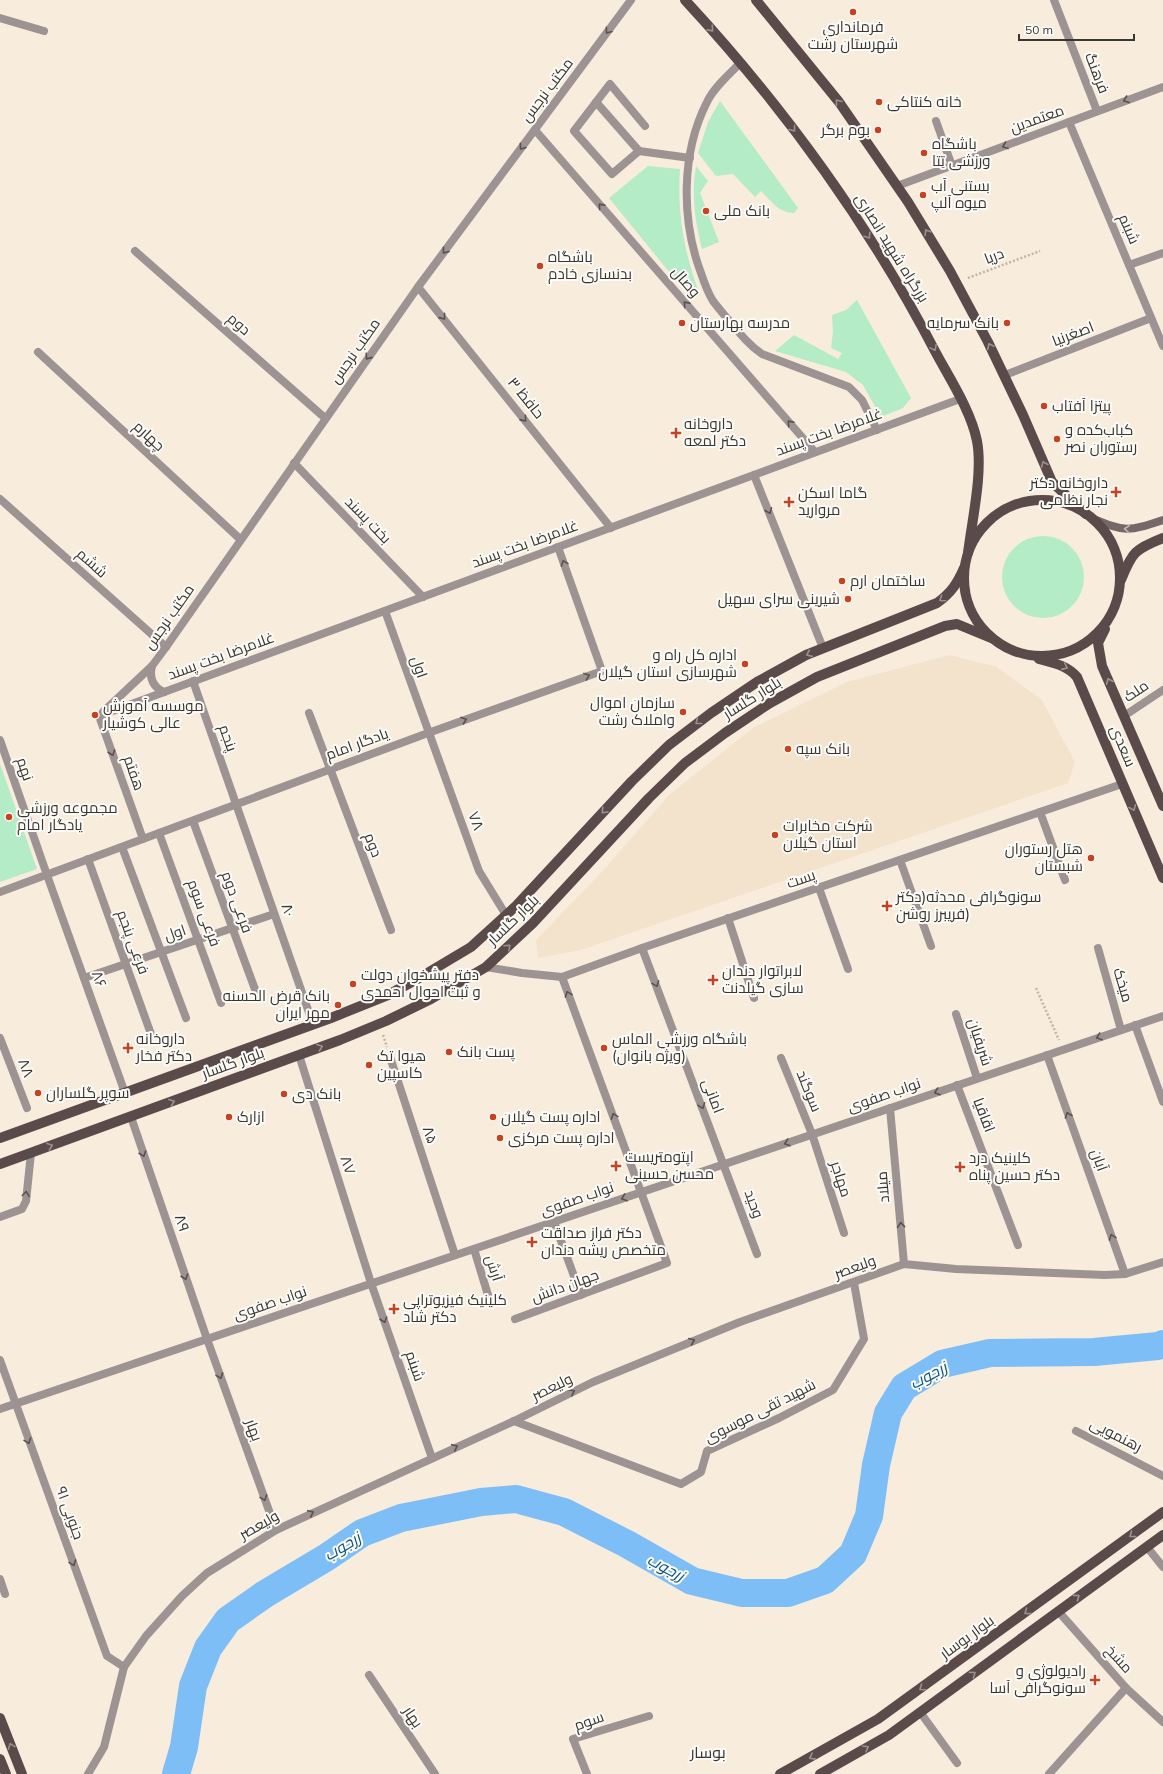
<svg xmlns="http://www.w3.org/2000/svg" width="1163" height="1774" font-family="Mulish,Cairo,sans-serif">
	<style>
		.built { fill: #f3e3cc }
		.green { fill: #b3ecc6 }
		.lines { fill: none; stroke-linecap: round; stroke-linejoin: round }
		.river { stroke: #7ebef6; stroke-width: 28 }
		.path { stroke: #bfb5a8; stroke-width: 2.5; stroke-dasharray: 2 2; stroke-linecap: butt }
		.service { stroke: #9d9393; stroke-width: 8 }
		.minor { stroke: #9d9393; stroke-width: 8 }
		.tertiary { stroke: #9d9393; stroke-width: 8 }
		.secondary { stroke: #766868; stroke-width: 8 }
		.primary { stroke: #5a4b4a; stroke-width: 10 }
		.oneway { stroke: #9b9190 }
		.oneway2 { stroke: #58514d }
		.oneway3 { stroke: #c0b9b7 }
		.poi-dot { fill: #ca411e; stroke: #fdfbf8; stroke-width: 1.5 }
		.labels { text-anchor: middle; stroke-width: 4; stroke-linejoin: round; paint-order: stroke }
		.poi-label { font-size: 15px; fill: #3a352f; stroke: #fdfbf8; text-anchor: start }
		.street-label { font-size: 15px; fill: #3a352f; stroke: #fdfbf8 }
		.water-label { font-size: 16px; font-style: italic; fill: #065486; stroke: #fdfbf8 }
		.neighbourhood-label { font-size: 16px; fill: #3a352f; stroke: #fdfbf8 }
	</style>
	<rect width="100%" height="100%" fill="#f8ecdc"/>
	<path class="built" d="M949 655 997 667 1042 700 1075 762 1068 783 581 950 538 958 536 940 598 876 670 794 753 728 847 682Z"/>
	<g class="green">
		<path d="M720 101 798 208 794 213C779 213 771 201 761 191L755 197 733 174 716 176 698 153 708 122Z"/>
		<path d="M648 166 680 169C677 213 684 253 700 295L692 300 609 198Z"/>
		<path d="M696 166 708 181 700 193 719 242 702 249C695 221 691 194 696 166Z"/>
		<path d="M857 300 911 398 903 408 881 417 863 385 846 372 775 351 794 335 838 359 842 353 831 348 833 332 832 315 846 310Z"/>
		<circle cx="1043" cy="577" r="41"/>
		<path d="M0 764 37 869 0 882Z"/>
	</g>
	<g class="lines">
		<path class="river" d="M176 1774 184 1747 193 1686 208 1648 228 1620 265 1594 327 1557 362 1533 401 1518 481 1502 516 1499 564 1512 627 1544 692 1581 742 1593H788L825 1580 853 1554 869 1516 876 1465 888 1413 904 1387 942 1364 990 1353 1094 1352 1158 1346 1163 1344"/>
		<g class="path">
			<path d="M968 278 1040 251"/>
			<path d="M1036 988 1059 1040"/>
			<path d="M383 1035 387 1047"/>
		</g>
		<g class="service">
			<path d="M0 18 44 31"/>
			<path d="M740 63C729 75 714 87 707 102 681 153 681 220 701 273 704 282 708 293 713 301 719 309 726 317 732 324 742 336 750 346 762 354L849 387 862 400 877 430"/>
			<path d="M596 102 639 151 612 174 574 131 610 84 645 126"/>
			<path d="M639 151 690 158"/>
			<path d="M135 251 325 418"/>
			<path d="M38 352 240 539"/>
			<path d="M0 499 166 647"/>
			<path d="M309 713 391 930"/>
			<path d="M0 740 47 875"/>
			<path d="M193 821 256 992"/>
			<path d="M159 833 221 1003"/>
			<path d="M122 847 186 1018"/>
			<path d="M88 859 151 1034"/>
			<path d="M84 978 274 914"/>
			<path d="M0 1038 27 1108"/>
			<path d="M781 1058 812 1134 844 1233"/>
			<path d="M0 1217 22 1209 26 1201 31 1153"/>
			<path d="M514 1421 681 1484 701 1472 707 1451 779 1418 833 1390 864 1339 854 1283"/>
		</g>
		<g class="minor">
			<path d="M1054 0 1097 111"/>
			<path d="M936 121 952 166"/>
			<path d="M1069 122 1163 346"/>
			<path d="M535 130 815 452"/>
			<path d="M897 186 1163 87"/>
			<path d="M1129 265 1163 253"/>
			<path d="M418 287 611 528"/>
			<path d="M1005 375 1151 318"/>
			<path d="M294 463 423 597"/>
			<path d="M754 475 823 648"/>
			<path d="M385 611 479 871 506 915"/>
			<path d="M152 666C149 678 153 687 164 692"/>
			<path d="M193 681 313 1024"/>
			<path d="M103 712 152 666 166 647 418 287 631 0"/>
			<path d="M99 716 960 399"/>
			<path d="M99 716 143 839"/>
			<path d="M1124 716 1163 690"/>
			<path d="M1040 812 1065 880"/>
			<path d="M900 860 931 946"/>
			<path d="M47 875 125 1093"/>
			<path d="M819 888 848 969"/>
			<path d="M0 892 428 733 602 671 558 547"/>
			<path d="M728 918 754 998"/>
			<path d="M642 948 757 1254"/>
			<path d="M1098 948 1121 1030"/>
			<path d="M956 1014 977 1078"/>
			<path d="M1135 1025 1163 1102"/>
			<path d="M299 1055 371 1283 432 1458"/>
			<path d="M1047 1055 1125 1274"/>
			<path d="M390 1057 455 1255"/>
			<path d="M957 1085 1018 1245"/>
			<path d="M890 1108 904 1264"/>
			<path d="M131 1117 207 1339 276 1530"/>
			<path d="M554 1222 581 1295"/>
			<path d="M474 1249 488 1295"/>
			<path d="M515 1319 667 1263 562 977"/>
			<path d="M0 1360 107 1656 124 1667"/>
			<path d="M0 1409 1163 1016"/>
			<path d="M1076 1431 1163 1476"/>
			<path d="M1147 1547 1163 1567"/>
			<path d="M0 1579 5 1594"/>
			<path d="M1058 1611 1126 1688 1163 1722"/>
			<path d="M369 1675 435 1774"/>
			<path d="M920 1712 957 1763"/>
			<path d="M88 1774 104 1747 124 1667 146 1636 182 1596 207 1573 276 1530 514 1421 593 1382 740 1322 904 1264 956 1269 1105 1275 1125 1274 1163 1262"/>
			<path d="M587 1774 573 1739 649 1716"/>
			<path d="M1049 1774 1126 1688"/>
		</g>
		<path class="tertiary" d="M486 967 522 973 562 977 642 948 1122 784"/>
		<path class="secondary" d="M1091 518C1126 532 1127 532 1163 520"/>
		<g class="primary">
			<path d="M685 0C783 106 869 224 936 353 950 379 971 411 977 441 983 473 972 520 968 553"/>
			<path d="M756 0 839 102 908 202 950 271 988 342 1023 415 1052 482 1086 514"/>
			<circle cx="1042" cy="578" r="78"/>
			<path d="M1121 580C1132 552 1135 549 1163 538"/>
			<path d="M1105 629 1098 643 1102 666 1163 806"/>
			<path d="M1039 659C1053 663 1067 665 1077 677L1163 878"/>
			<path d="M0 1138 331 1018 388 995 419 978 471 947 516 906 632 781 669 745 711 713 757 682 806 655 937 603C951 593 957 584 964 568"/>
			<path d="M0 1164 340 1040 386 1021 431 999 486 967 533 923 649 798 685 763 725 733 770 703 817 677 945 626 957 624 991 638"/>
			<path d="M0 1718 22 1774"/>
			<path d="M0 1759 6 1774"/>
			<path d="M780 1774 878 1719 1163 1512"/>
			<path d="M820 1774 889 1735 1163 1535"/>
		</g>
	</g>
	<defs><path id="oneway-chevron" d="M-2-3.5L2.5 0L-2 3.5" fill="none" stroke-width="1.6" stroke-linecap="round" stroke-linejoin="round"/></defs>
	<g class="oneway">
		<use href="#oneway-chevron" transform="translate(711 29) rotate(48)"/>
		<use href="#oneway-chevron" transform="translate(838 102) rotate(-127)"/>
		<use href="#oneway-chevron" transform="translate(793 129) rotate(52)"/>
		<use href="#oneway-chevron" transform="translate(927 232) rotate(-122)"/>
		<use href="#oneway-chevron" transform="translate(868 236) rotate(57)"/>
		<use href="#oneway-chevron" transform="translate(990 346) rotate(-117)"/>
		<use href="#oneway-chevron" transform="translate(934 348) rotate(62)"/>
		<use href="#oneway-chevron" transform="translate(1044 464) rotate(-113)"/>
		<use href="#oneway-chevron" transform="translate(942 599) rotate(145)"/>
		<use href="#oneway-chevron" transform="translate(809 654) rotate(156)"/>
		<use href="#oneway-chevron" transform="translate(1065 667) rotate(24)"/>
		<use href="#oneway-chevron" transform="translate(1109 681) rotate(-113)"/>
		<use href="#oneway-chevron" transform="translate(698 722) rotate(142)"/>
		<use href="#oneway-chevron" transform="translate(1133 808) rotate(67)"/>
		<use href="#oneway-chevron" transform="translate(604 811) rotate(133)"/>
		<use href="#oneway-chevron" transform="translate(508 947) rotate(-43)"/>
		<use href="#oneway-chevron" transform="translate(320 1047) rotate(-20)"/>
		<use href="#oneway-chevron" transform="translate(172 1102) rotate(-20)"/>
		<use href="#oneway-chevron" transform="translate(50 1146) rotate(-20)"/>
		<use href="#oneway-chevron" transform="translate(1132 1535) rotate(144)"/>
		<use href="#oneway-chevron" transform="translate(1077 1597) rotate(-36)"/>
		<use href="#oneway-chevron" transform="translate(1027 1612) rotate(144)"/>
		<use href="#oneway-chevron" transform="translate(973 1674) rotate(-36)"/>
		<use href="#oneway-chevron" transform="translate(922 1688) rotate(145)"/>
		<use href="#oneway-chevron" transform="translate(11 1746) rotate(-111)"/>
		<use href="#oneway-chevron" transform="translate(866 1748) rotate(-30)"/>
		<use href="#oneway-chevron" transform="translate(812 1757) rotate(152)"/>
	</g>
	<g class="oneway2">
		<use href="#oneway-chevron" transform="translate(608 31) rotate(127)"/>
		<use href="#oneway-chevron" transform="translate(1126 100) rotate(160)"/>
		<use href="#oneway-chevron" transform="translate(1005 146) rotate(160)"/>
		<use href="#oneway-chevron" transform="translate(522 147) rotate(127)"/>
		<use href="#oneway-chevron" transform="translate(601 206) rotate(-131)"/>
		<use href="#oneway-chevron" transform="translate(445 251) rotate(127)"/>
		<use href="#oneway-chevron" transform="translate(686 304) rotate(-131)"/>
		<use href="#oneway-chevron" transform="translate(443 317) rotate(51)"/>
		<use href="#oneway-chevron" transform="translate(368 357) rotate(125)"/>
		<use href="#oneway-chevron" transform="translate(524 419) rotate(51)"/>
		<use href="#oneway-chevron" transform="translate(790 423) rotate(-131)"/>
		<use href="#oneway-chevron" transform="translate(769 511) rotate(68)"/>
		<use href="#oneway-chevron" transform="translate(564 563) rotate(-110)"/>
		<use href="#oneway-chevron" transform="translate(587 676) rotate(-20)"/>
		<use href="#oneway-chevron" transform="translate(464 720) rotate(-20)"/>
		<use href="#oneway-chevron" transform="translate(112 753) rotate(71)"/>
		<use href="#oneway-chevron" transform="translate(656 984) rotate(69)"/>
		<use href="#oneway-chevron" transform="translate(568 994) rotate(-110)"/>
		<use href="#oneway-chevron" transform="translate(1099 1037) rotate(161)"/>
		<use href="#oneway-chevron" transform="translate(937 1092) rotate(161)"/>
		<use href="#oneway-chevron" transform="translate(702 1106) rotate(69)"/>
		<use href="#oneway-chevron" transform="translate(1068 1115) rotate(-110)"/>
		<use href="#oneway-chevron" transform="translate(614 1116) rotate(-110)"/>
		<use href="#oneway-chevron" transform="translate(787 1143) rotate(161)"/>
		<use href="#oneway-chevron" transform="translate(143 1154) rotate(71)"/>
		<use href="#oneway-chevron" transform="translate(26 1194) rotate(-82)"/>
		<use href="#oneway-chevron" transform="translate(624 1198) rotate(161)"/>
		<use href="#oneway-chevron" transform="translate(901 1225) rotate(-95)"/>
		<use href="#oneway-chevron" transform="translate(1112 1237) rotate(-110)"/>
		<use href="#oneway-chevron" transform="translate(185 1277) rotate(71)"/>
		<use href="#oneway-chevron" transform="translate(384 1320) rotate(71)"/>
		<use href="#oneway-chevron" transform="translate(692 1341) rotate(-22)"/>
		<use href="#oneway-chevron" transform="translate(220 1376) rotate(70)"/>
		<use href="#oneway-chevron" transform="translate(572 1392) rotate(-26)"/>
		<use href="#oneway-chevron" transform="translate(28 1441) rotate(70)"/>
		<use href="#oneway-chevron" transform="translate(455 1447) rotate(-25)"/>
		<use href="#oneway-chevron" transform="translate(264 1498) rotate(70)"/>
		<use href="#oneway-chevron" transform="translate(311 1513) rotate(-25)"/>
		<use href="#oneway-chevron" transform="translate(73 1563) rotate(70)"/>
	</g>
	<use class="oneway3" href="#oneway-chevron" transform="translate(1127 529) rotate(-175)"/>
	<g class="poi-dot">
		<circle cx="853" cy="12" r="4"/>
		<circle cx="879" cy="102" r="4"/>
		<circle cx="878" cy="130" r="4"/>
		<circle cx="924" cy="153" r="4"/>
		<circle cx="923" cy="195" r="4"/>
		<circle cx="706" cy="211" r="4"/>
		<circle cx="540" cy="266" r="4"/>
		<circle cx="682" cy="323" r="4"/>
		<circle cx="1007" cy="323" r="4"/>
		<circle cx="1044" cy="406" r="4"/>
		<path d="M674 427h4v4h4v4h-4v4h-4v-4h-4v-4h4z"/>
		<circle cx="1057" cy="439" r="4"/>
		<path d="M1114 486h4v4h4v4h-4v4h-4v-4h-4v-4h4z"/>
		<path d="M787 496h4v4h4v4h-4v4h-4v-4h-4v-4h4z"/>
		<circle cx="842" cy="581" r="4"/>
		<circle cx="848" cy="599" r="4"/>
		<circle cx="745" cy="664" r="4"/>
		<circle cx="683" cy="712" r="4"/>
		<circle cx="95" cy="715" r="4"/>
		<circle cx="788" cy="749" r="4"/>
		<circle cx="9" cy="817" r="4"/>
		<circle cx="775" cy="835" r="4"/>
		<circle cx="1091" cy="858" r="4"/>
		<path d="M885 900h4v4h4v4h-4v4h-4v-4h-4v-4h4z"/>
		<path d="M711 974h4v4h4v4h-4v4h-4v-4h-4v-4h4z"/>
		<circle cx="353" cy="984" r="4"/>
		<circle cx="338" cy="1005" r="4"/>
		<path d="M126 1042h4v4h4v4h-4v4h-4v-4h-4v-4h4z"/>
		<circle cx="604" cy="1048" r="4"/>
		<circle cx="449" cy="1052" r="4"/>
		<circle cx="369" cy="1065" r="4"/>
		<circle cx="38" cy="1093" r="4"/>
		<circle cx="284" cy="1094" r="4"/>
		<circle cx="229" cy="1117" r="4"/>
		<circle cx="493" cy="1117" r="4"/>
		<circle cx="500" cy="1138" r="4"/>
		<path d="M614 1160h4v4h4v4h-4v4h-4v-4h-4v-4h4z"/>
		<path d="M958 1161h4v4h4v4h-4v4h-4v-4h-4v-4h4z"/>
		<path d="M530 1236h4v4h4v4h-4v4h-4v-4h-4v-4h4z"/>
		<path d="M392 1303h4v4h4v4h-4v4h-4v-4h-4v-4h4z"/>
		<path d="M1093 1674h4v4h4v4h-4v4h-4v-4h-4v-4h4z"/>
	</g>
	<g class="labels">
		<g class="poi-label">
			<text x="853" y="32" text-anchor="middle">فرمانداری<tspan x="853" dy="17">شهرستان رشت</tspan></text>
			<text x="887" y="107">خانه کنتاکی</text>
			<text x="870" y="135" text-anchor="end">بوم برگر</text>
			<text x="932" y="149">باشگاه<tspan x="932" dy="17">ورزشی تِتا</tspan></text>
			<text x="931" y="191">بستنی آب<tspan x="931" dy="17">میوه آلپ</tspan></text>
			<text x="714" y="216">بانک ملی</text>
			<text x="548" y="262">باشگاه<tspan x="548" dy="17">بدنسازی خادم</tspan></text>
			<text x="690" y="328">مدرسه بهارستان</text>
			<text x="999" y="328" text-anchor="end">بانک سرمایه</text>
			<text x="1052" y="411">پیتزا آفتاب</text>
			<text x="684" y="429">داروخانه<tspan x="684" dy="17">دکتر لمعه</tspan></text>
			<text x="1065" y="435">کباب‌کده و<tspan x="1065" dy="17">رستوران نصر</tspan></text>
			<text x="1108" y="488" text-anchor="end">داروخانه دکتر<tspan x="1108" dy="17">نجار نظامی</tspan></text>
			<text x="798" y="498">گاما اسکن<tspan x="798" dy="17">مروارید</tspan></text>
			<text x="850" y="586">ساختمان ارم</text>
			<text x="840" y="604" text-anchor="end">شیرینی سرای سهیل</text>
			<text x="737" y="660" text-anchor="end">اداره کل راه و<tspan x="737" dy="17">شهرسازی استان گیلان</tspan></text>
			<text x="675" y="708" text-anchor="end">سازمان اموال<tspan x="675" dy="17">واملاک رشت</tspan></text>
			<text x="103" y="711">موسسه آموزش<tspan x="103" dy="17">عالی کوشیار</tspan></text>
			<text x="796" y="754">بانک سپه</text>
			<text x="17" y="813">مجموعه ورزشی<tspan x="17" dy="17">یادگار امام</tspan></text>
			<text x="783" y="831">شرکت مخابرات<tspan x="783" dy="17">استان گیلان</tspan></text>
			<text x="1083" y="854" text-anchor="end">هتل رستوران<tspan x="1083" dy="17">شبستان</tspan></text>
			<text x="896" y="902">سونوگرافی محدثه(دکتر<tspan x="896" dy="17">فریبرز روشن)</tspan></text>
			<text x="722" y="976">لابراتوار دندان<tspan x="722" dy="17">سازی گیلدنت</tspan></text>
			<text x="361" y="980">دفتر پیشخوان دولت<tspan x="361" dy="17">و ثبت احوال احمدی</tspan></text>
			<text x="330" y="1001" text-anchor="end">بانک قرض الحسنه<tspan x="330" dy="17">مهر ایران</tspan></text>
			<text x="136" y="1044">داروخانه<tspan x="136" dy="17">دکتر فخار</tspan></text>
			<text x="612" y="1044">باشگاه ورزشی الماس<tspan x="612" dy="17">(ویژه بانوان)</tspan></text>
			<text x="457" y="1057">پست بانک</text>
			<text x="377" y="1061">هیوا تک<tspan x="377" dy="17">کاسپین</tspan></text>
			<text x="46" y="1098">سوپر گلساران</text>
			<text x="292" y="1099">بانک دی</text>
			<text x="237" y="1122">ازارک</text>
			<text x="501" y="1122">اداره پست گیلان</text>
			<text x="508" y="1143">اداره پست مرکزی</text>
			<text x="625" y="1162">اپتومتریست<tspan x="625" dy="17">محسن حسینی</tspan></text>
			<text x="969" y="1163">کلینیک درد<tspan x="969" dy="17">دکتر حسین پناه</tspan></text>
			<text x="541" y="1238">دکتر فراز صداقت<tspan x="541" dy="17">متخصص ریشه دندان</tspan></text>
			<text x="403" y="1305">کلینیک فیزیوتراپی<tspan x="403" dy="17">دکتر شاد</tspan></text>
			<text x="1086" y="1676" text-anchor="end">رادیولوژی و<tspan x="1086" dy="17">سونوگرافی آسا</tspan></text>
		</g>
		<g class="street-label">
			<text transform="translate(1097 73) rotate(69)" y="5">فرهنگ</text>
			<text transform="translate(547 90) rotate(-53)" y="5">مکتب نرجس</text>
			<text transform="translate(1037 119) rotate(-20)" y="5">معتمدین</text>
			<text transform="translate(1129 229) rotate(67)" y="5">شبنم</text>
			<text transform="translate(892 248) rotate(58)" y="5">بزرگراه شهید انصاری</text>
			<text transform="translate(994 256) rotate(-21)" y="5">دریا</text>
			<text transform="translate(686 282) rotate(49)" y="5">وصال</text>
			<text transform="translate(239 324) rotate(41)" y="5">دوم</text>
			<text transform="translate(1073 334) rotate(-21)" y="5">اصغرنیا</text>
			<text transform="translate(355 351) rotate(-55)" y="5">مکتب نرجس</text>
			<text transform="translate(526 398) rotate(51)" y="5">حافظ ۳</text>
			<text transform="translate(829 432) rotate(-20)" y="5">غلامرضا بخت پسند</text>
			<text transform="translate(149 436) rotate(43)" y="5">چهارم</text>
			<text transform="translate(368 520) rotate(46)" y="5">بخت پسند</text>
			<text transform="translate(525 544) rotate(-20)" y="5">غلامرضا بخت پسند</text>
			<text transform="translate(92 563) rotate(42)" y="5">ششم</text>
			<text transform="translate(169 617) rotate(-55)" y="5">مکتب نرجس</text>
			<text transform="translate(221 656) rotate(-20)" y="5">غلامرضا بخت پسند</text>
			<text transform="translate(419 667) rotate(71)" y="5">اول</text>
			<text transform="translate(1136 691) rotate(-34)" y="5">ملک</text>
			<text transform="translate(752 698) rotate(-32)" y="5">بلوار گلسار</text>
			<text transform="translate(228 738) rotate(71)" y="5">پنجم</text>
			<text transform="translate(357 744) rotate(-20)" y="5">یادگار امام</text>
			<text transform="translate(1123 746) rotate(67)" y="5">سعدی</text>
			<text transform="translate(25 769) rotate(71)" y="5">نهم</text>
			<text transform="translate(134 773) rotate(71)" y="5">هفتم</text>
			<text transform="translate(476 821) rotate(69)" y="5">۷۸</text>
			<text transform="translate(373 845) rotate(69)" y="5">دوم</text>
			<text transform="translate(801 879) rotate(-19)" y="5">پست</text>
			<text transform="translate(237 902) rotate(70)" y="5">فرعی دوم</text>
			<text transform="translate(288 910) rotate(71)" y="5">۸۰</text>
			<text transform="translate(204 913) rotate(70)" y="5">فرعی سوم</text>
			<text transform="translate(513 920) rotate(-44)" y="5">بلوار گلسار</text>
			<text transform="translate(175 933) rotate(-19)" y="5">اول</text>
			<text transform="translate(133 942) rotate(70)" y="5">فرعی پنجم</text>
			<text transform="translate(99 979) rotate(70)" y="5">۸۶</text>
			<text transform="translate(1123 985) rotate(74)" y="5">میخک</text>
			<text transform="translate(980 1042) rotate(72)" y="5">شریفیان</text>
			<text transform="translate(233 1063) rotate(-20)" y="5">بلوار گلسار</text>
			<text transform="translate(26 1068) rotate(69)" y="5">۸۸</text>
			<text transform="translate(809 1091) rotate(68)" y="5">سوگند</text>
			<text transform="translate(884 1095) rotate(-19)" y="5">نواب صفوی</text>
			<text transform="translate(713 1096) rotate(69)" y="5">امانی</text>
			<text transform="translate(984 1115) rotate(69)" y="5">اقاقیا</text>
			<text transform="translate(430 1135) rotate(72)" y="5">۸۵</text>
			<text transform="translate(1099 1160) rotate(70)" y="5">آبان</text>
			<text transform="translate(348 1165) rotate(72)" y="5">۸۷</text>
			<text transform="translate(841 1179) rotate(72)" y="5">مهاجر</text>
			<text transform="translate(883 1187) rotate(-95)" y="5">میلاد</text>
			<text transform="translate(577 1199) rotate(-19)" y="5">نواب صفوی</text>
			<text transform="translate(754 1204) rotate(70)" y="5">وحید</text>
			<text transform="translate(182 1223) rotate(71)" y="5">۸۹</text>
			<text transform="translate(855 1267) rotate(-20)" y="5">ولیعصر</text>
			<text transform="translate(494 1268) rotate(72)" y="5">آرش</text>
			<text transform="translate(565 1286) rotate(-20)" y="5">جهان دانش</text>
			<text transform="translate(270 1303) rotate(-19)" y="5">نواب صفوی</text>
			<text transform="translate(415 1366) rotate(71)" y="5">شبنم</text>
			<text transform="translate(552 1387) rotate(-26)" y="5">ولیعصر</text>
			<text transform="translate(760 1411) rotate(-27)" y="5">شهید تقی موسوی</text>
			<text transform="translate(254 1430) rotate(70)" y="5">بهار</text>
			<text transform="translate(1116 1435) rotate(27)" y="5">رهنمویی</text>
			<text transform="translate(70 1513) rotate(70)" y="5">۹۱ جنوبی</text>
			<text transform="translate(259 1525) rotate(-30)" y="5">ولیعصر</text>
			<text transform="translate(967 1637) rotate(-36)" y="5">بلوار بوسار</text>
			<text transform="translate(1119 1659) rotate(48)" y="5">مشخ</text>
			<text transform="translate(413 1717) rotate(56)" y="5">بهار</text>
			<text transform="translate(589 1721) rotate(-19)" y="5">سوم</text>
		</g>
		<g class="water-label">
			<text transform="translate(928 1375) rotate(-28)" y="6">زرجوب</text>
			<text transform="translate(342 1546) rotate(-31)" y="6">زرجوب</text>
			<text transform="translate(666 1567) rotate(28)" y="6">زرجوب</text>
		</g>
		<g class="neighbourhood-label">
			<text x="708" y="1758">بوسار</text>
		</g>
	</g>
	<path d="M1019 34v6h115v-6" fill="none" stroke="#3a352f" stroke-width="2"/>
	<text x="1025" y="34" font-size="12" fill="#3a352f" stroke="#fdfbf8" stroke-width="3" paint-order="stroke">50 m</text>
</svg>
